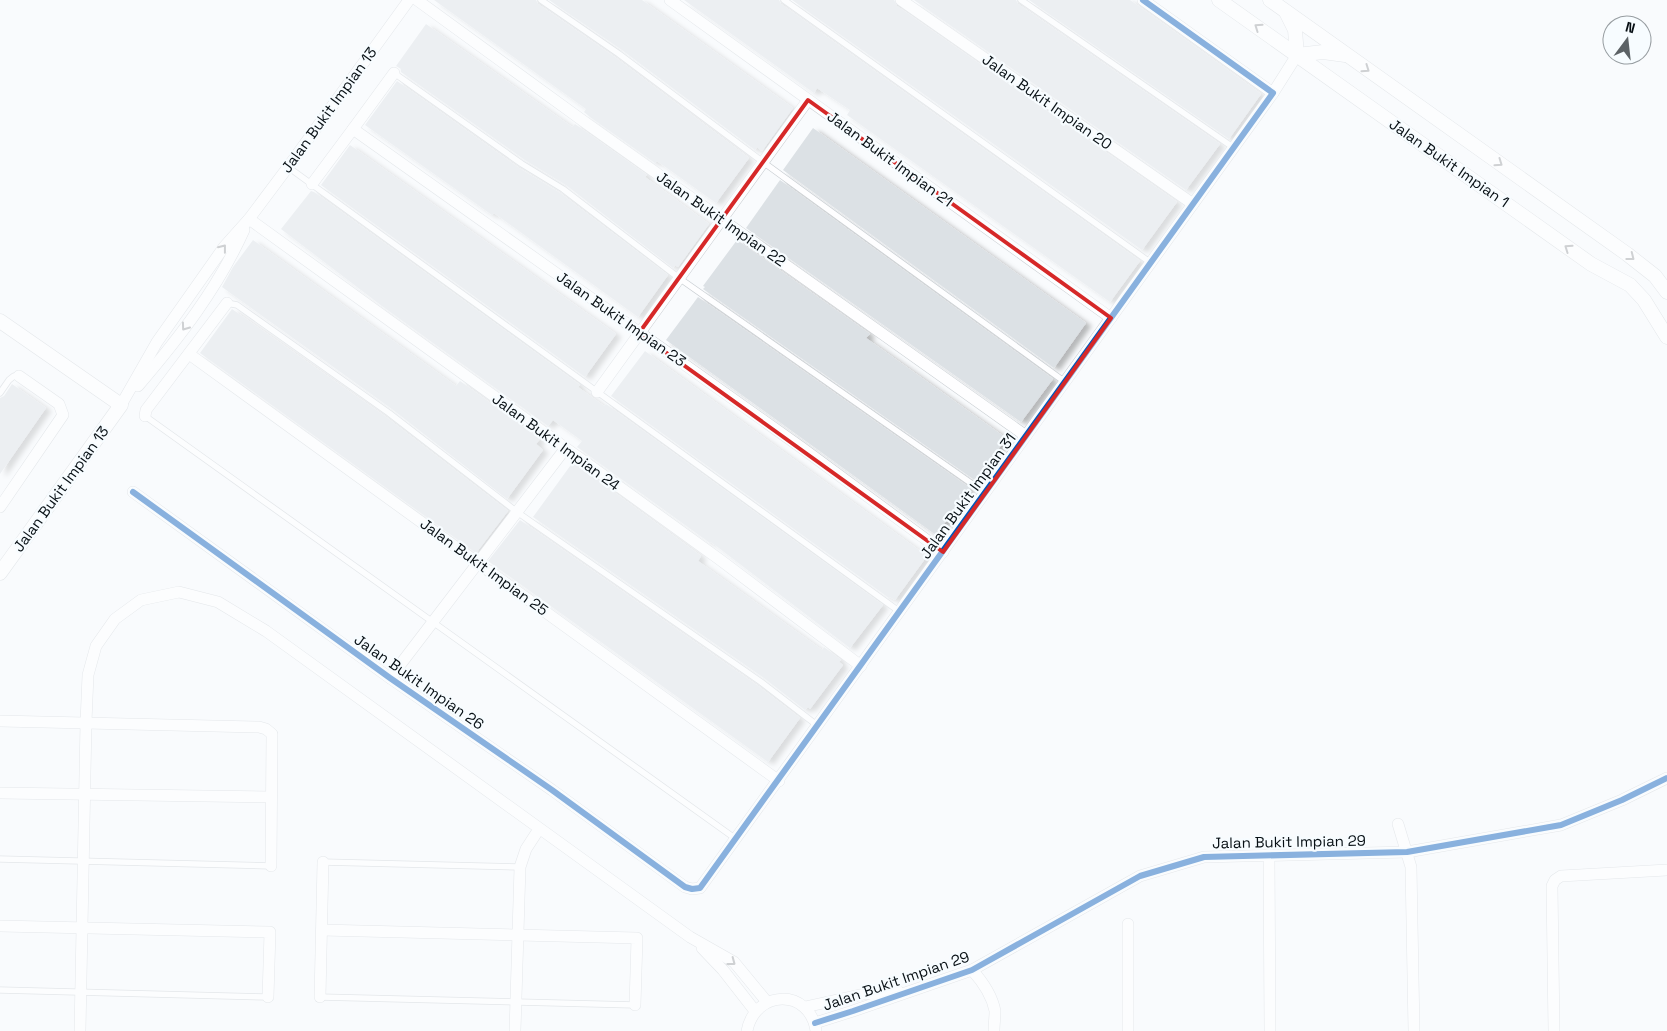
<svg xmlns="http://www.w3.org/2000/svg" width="1667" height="1031" font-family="'Space Grotesk',sans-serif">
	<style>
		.building { fill: #dce1e5; filter: url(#shadow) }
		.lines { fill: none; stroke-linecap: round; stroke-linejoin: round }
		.service-casing { stroke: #cacfd3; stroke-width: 7 }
		.minor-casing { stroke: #cacfd3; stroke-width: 12 }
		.tertiary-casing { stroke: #cacfd3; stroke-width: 15 }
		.service { stroke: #fefeff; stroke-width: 5.5 }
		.minor { stroke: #fefeff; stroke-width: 11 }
		.tertiary { stroke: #fefeff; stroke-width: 14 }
		.cycleway-casing { stroke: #f7fcff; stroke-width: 9 }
		.cycleway { stroke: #0057b8; stroke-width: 6 }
		.oneway { stroke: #9b9ea1 }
		.marked { fill: none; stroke: #d62828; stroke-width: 4; stroke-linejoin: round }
		.labels { text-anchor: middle; stroke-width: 4.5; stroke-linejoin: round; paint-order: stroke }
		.street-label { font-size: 15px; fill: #070f14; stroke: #f7fcff }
	</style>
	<defs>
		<filter id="shadow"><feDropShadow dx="5.5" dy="3" stdDeviation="2.5" flood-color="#0004"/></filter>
	</defs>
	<rect width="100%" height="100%" fill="#f9fbfd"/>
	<g class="building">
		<path d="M434 0H536L538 4 616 58 749 158 716 203 657 161 655 163 590 117 584 112 586 109Z"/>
		<path d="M549 0H642L793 108 762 151 757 147 755 150 622 50Z"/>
		<path d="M684 0H779L781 4 1140 261 1110 302 847 115 850 110 817 88 814 93Z"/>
		<path d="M792 0H894L897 6 1177 202 1142 250Z"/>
		<path d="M914 0H1016L1018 4 1220 144 1186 190Z"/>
		<path d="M1029 0H1130L1261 94 1229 139Z"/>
		<path d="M426 24 572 127 575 124 647 175 645 177 709 224 678 267 675 265 673 268 566 185 525 160 401 72V69L396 66Z"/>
		<path d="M397 81 519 168 560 193 668 275 638 317 494 213 492 215 365 125Z"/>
		<path d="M813 128 1086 323 1054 368 783 170Z"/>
		<path d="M350 145 616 334 585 377 321 185Z"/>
		<path d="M780 180 1053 379 1021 422 746 228Z"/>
		<path d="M311 191 314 192 580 385 578 387 593 398 604 406 606 404 883 605 850 648 711 542 710 543 577 447 582 441 553 420 548 426 382 306 281 229Z"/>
		<path d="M253 240 456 386 460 381 540 439 536 444 543 450 507 499 392 409 222 287 233 267Z"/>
		<path d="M737 240 870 334 866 338 1006 438 976 481 703 289 705 287 703 286Z"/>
		<path d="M698 297 970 488 936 535 666 340Z"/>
		<path d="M232 309 386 417 508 511 476 553 200 353Z"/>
		<path d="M645 351 927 556 895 600 890 597 889 598 611 396Z"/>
		<path d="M12 384 46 408 0 474V398L4 396Z"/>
		<path d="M573 462 701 556 698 561 822 650 824 647 841 660 839 662 843 665 810 709 808 707 805 710 764 678 533 517Z"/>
		<path d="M520 520 758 686 800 718 768 762 488 561Z"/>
	</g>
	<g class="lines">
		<defs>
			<g id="service">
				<path d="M541 0 619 54 763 162 1065 382"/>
				<path d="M784 0 1151 263"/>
				<path d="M1021 0 1234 148"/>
				<path d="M394 73 522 164 563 189 679 278 985 493"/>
				<path d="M288 167 900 612"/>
				<path d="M227 303 237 305 389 413 517 512 761 682 818 726"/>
				<path d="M0 393 9 380 14 376H19"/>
				<path d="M145 416 736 839"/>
				<path d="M0 859 271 866"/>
				<path d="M323 862 520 867"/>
				<path d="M0 990 268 997"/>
				<path d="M320 997 635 1005"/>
			</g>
			<g id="minor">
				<path d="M417 0 586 123 1026 436"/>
				<path d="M670 0 1111 318"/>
				<path d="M901 0 1193 204"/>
				<path d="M1273 93 1297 55"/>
				<path d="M353 129 394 73"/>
				<path d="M312 184 353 129 802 448 943 552"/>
				<path d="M249 219 719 559 861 666"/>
				<path d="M189 354 779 781"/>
				<path d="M138 386C179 338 218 288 244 230"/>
				<path d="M597 392 808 100"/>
				<path d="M121 405 157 342 224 247 249 219 288 167 409 0"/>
				<path d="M145 416 146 410 227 303"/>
				<path d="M133 492 390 678 552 790 685 887 692 889 700 888 1273 93 1143 0"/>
				<path d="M0 507 63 415 59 404 19 376"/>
				<path d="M390 678 565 449"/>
				<path d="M0 721 259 727 266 729 272 734 271 866"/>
				<path d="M0 793 271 797"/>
				<path d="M1398 824 1411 867 1414 1031"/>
				<path d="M1269 855 1270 1031"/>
				<path d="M0 926 270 932 268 997"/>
				<path d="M322 930 637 938 635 1005"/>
				<path d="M702 948 723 970 755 1011"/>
				<path d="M972 970C982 981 992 995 995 1011 995 1017 994 1025 994 1031"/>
				<path d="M320 997 323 862"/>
				<path d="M805 1007 864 994 898 991"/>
				<path d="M815 1023 853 1011 972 970 1140 876 1204 857 1407 852 1561 825 1622 800 1667 778"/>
				<path d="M80 1031 86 722 88 675 96 646 115 619 141 600 179 592 218 602 266 631 690 937 734 962 767 1002"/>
				<path d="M515 1031 520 867 526 849 539 829"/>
				<path d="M747 1031C755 989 810 988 816 1031"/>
				<path d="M1128 1031V924"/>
				<path d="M1554 1031 1552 886 1555 880 1561 876 1667 870"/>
			</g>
			<g id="tertiary">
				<path d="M1219 0 1591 264 1630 285 1644 300 1667 337"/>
				<path d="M1270 0 1627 254 1655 276 1667 292"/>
				<path d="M1286 12 1295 30 1297 55"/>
				<path d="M1297 55 1323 52 1345 55"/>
				<path d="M0 321 121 405 0 573"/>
			</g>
		</defs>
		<use href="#service" class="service-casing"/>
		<use href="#minor" class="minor-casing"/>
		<use href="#tertiary" class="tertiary-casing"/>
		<use href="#service" class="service"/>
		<use href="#minor" class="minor"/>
		<use href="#tertiary" class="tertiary"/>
		<defs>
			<g id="cycleway">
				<path d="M133 492 390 678 552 790 685 887 692 889 700 888 1273 93 1143 0"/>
				<path d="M815 1023 853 1011 972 970 1140 876 1204 857 1407 852 1561 825 1622 800 1667 778"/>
			</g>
		</defs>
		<use href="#cycleway" class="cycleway-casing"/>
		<use href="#cycleway" class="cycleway"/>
	</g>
	<defs><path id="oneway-chevron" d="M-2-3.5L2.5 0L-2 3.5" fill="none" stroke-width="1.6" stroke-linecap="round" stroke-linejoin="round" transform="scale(1.25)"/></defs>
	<g class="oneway">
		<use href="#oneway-chevron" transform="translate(1258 27) rotate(-145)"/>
		<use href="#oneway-chevron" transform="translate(1366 69) rotate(35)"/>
		<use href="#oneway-chevron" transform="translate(1499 163) rotate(35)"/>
		<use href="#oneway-chevron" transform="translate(223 248) rotate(-52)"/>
		<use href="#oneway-chevron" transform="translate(1568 248) rotate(-145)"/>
		<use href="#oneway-chevron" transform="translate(1631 257) rotate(38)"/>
		<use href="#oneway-chevron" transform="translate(185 327) rotate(126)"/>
		<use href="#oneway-chevron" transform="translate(732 962) rotate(37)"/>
	</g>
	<path d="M0 0H1667V1031H0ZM808 100 1111 318 943 552 639 333Z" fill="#f9fbfd" fill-opacity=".55" fill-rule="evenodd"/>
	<path class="marked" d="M808 100 1111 318 943 552 639 333Z"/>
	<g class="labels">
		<g class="street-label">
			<text transform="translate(1047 102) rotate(35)" y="5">Jalan Bukit Impian 20</text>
			<text transform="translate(329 110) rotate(-54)" y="5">Jalan Bukit Impian 13</text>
			<text transform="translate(890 159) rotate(36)" y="5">Jalan Bukit Impian 21</text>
			<text transform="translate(1449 163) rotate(35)" y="5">Jalan Bukit Impian 1</text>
			<text transform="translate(721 219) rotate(35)" y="5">Jalan Bukit Impian 22</text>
			<text transform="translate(621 319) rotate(35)" y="5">Jalan Bukit Impian 23</text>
			<text transform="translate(556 442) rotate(36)" y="5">Jalan Bukit Impian 24</text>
			<text transform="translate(61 489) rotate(-54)" y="5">Jalan Bukit Impian 13</text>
			<text transform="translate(968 496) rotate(-54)" y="5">Jalan Bukit Impian 31</text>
			<text transform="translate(484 567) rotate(36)" y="5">Jalan Bukit Impian 25</text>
			<text transform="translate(419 682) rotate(35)" y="5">Jalan Bukit Impian 26</text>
			<text transform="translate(1289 842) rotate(-1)" y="5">Jalan Bukit Impian 29</text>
			<text transform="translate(896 981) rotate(-19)" y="5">Jalan Bukit Impian 29</text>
		</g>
	</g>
	<g transform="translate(1627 40) rotate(15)"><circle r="24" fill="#f7fcff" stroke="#979da1"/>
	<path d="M0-4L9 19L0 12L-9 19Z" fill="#5c6266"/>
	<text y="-8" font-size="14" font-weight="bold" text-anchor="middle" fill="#070f14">N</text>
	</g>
</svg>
